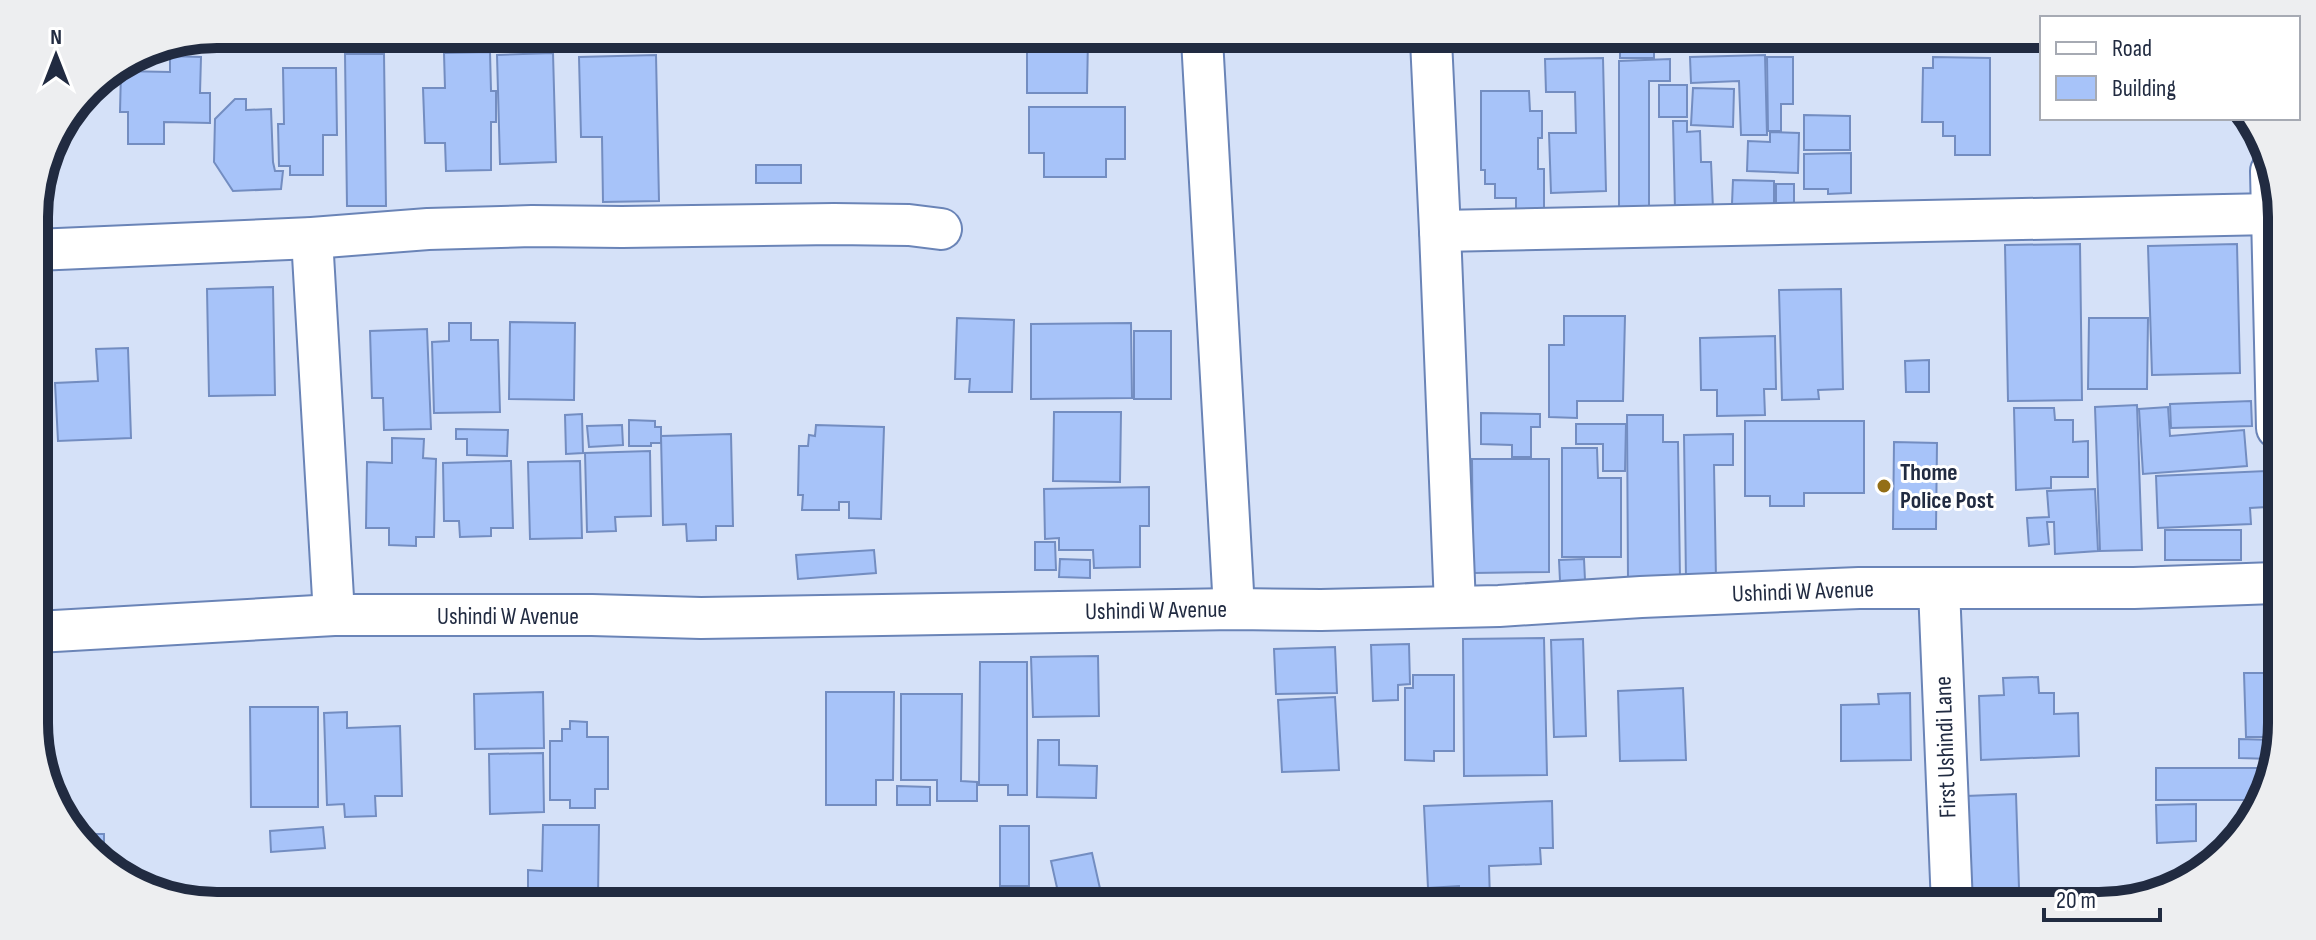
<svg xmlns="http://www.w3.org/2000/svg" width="2316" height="940" font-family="'Sofia Sans Condensed',sans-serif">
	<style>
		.building { fill: #a7c3f9; stroke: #738dc1; stroke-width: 2 }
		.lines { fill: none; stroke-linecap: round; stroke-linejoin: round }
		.service-casing { stroke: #6a84b7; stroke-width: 24 }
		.minor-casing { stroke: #6a84b7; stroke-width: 44 }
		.service { stroke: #fff; stroke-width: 20 }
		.minor { stroke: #fff; stroke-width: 40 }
		.poi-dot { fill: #936e16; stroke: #fff; stroke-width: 3 }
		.labels { text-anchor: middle; stroke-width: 6; stroke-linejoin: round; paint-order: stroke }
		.poi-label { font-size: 24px; font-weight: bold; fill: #212b41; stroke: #fff; text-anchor: start }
		.street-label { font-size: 24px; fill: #212b41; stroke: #fff }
		.rim { fill: none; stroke: #212b41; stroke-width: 10 }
	</style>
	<rect width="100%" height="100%" fill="#d5e1f8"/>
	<g class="building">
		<path d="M217 34H270L271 48 138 54 147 48Z"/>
		<path d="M343 35H400L401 45H343Z"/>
		<path d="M1027 38H1088L1087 93H1027Z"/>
		<rect x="1620" y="41" width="34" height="17"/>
		<path d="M490 52 491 91H496V122H491V170L446 171 445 143H425L423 88H445L444 53Z"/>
		<path d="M553 53 556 162 500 164 497 55Z"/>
		<path d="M345 54H384L386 206H347Z"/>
		<path d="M656 55 659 201 603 202 602 137H581L579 57Z"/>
		<path d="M1765 55 1767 135H1741L1739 81 1691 83 1690 57Z"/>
		<path d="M170 56 201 57 200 93H210V123L164 122V144H128V112H120L121 71 170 72Z"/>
		<path d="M1767 57H1793V104H1781V131H1768Z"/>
		<path d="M1933 57 1990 58V155H1955V136H1943V122H1922L1923 68H1933Z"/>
		<path d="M1603 58 1606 191 1551 193 1549 133H1576L1575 92H1546L1545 59Z"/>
		<path d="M1670 59V81H1649V210H1619V61Z"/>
		<path d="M283 68H336L337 135H323V175H290V166H279L278 124H284Z"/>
		<rect x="1659" y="85" width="28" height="32"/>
		<path d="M1693 88 1734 89 1733 127 1691 125Z"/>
		<path d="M1481 91H1529L1530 111H1542V138H1538V169H1544V212H1516V198H1495V184H1485V170H1481Z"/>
		<path d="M235 99H246V110L271 109 273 162 275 171H283L281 189 233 191 214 162 215 119Z"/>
		<path d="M1029 107H1125V159H1106V177H1044V153H1029Z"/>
		<path d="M1804 115 1850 116V150H1804Z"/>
		<path d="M1673 121H1687V132L1700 131 1701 162H1711L1713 209 1675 210Z"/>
		<path d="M1770 132 1799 133 1798 173 1747 171 1748 141 1770 142Z"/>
		<path d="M1851 153V193L1828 194V189H1804V154Z"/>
		<rect x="756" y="165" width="45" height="18"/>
		<path d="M41 179H50V220H35L34 204Z"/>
		<path d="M1733 180 1774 181V204H1732Z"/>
		<rect x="1776" y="184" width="18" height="20"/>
		<path d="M2080 244 2082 400 2008 401 2005 245Z"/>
		<path d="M2237 244 2240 373 2152 375 2148 246Z"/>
		<path d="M273 287 275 395 209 396 207 289Z"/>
		<path d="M1841 289 1843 389 1818 390 1819 399 1782 400 1779 290Z"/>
		<path d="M1564 316H1625L1623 401H1577V418L1549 417V345H1564Z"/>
		<path d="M957 318 1014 320 1012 392H969L970 379H955Z"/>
		<path d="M2089 318H2148L2147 389H2088Z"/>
		<rect x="35" y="321" width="12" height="46"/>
		<path d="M510 322 575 323 574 400 509 399Z"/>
		<path d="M449 323H471V340H498L500 412 434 413 432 342 449 341Z"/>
		<path d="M1131 323 1132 398 1031 399V324Z"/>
		<path d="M427 329 431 429 384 430 383 398H372L370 331Z"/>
		<rect x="1134" y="331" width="37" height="68"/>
		<path d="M1775 336 1776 389H1764L1765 415 1717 416V390H1701L1700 338Z"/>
		<path d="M128 348 131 438 58 441 55 383 98 381 96 349Z"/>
		<path d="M1929 360V392H1906L1905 361Z"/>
		<path d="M2251 401 2252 426 2171 428 2170 404Z"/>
		<path d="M2137 405 2142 550 2100 551 2095 407Z"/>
		<path d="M2168 407 2170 436 2244 430 2247 466 2143 474 2139 409Z"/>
		<path d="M2014 408H2054L2055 420H2073V442L2088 441V477H2051V488L2016 490Z"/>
		<path d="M1054 412H1121L1120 482 1053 481Z"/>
		<path d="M1481 413 1540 414V427H1531V457H1512V445L1481 444Z"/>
		<path d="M582 414 583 453 566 454 565 415Z"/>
		<path d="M1627 415H1663V442H1678L1680 579 1628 580Z"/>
		<path d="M629 420 655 421V427H661V443H651V446H629Z"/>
		<path d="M1745 421H1864V493H1804V506H1770V496H1745Z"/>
		<path d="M1576 424H1626L1625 471H1603V444H1576Z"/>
		<path d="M622 425 623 445 589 447 587 426Z"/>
		<path d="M816 425 884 427 881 519 849 518V502H839V510H802L803 495H798L799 446H808L809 435 815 436Z"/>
		<path d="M456 429 508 430 507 456 467 455V439H456Z"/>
		<path d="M731 434 733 526H716V540L687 541 686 524 663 525 661 436Z"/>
		<path d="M1733 434V465H1714L1716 579 1686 580 1684 435Z"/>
		<path d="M392 438 424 439 423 458 436 459 434 537H416V546L389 545V528H366L367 462 392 463Z"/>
		<path d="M1894 442 1937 443 1936 529H1893Z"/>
		<path d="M1562 448H1597L1598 478H1621V557H1562Z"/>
		<path d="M650 451 651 516 615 517 616 531 587 532 585 453Z"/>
		<path d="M1472 459H1549V572L1473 573Z"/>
		<path d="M511 461 513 528H491V536L460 537 459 521H444L443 463Z"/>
		<path d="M580 461 582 538 530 539 528 462Z"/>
		<path d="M2266 471 2267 507 2250 508 2251 524 2158 528 2156 476Z"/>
		<path d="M1149 487V526H1140V567L1094 568 1093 550H1059V538L1045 539 1044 489Z"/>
		<path d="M2095 489 2098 551 2055 554 2054 522H2047L2049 544 2029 546 2027 518 2049 517 2047 491Z"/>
		<rect x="2165" y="530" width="76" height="30"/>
		<path d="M1035 542H1055L1056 570H1035Z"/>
		<path d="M874 550 876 573 798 579 796 555Z"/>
		<path d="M1060 559 1090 560V578L1059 577Z"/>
		<path d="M1584 559 1585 580 1560 581 1559 560Z"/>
		<path d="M1544 638 1547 775 1464 776 1463 639Z"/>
		<path d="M1583 639 1586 736 1554 737 1551 640Z"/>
		<path d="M1409 644 1410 684 1398 685V700L1373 701 1371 645Z"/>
		<path d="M1335 647 1337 693 1276 694 1274 649Z"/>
		<path d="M1098 656 1099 716 1033 717 1031 657Z"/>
		<path d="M980 662H1027V795H1008V785H979Z"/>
		<path d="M2244 673H2273V737H2246Z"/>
		<path d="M1413 675H1454V751H1434V761L1405 760V688H1413Z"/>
		<path d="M2038 677 2039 693H2054V714L2078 713 2079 756 1981 760 1979 696 2004 695 2003 678Z"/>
		<path d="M1683 688 1686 760 1620 761 1618 691Z"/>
		<path d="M543 692 544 748 475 749 474 694Z"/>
		<path d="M826 692H894L893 780H876V805H826Z"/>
		<path d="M1910 693 1911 760 1841 761V705L1879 704 1878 694Z"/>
		<path d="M901 694H962L961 781 977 782V801H937V780H901Z"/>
		<path d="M1335 697 1339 770 1282 772 1278 700Z"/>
		<path d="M250 707H318V807H251Z"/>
		<path d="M347 712V728L400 726 402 796H375L376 816 345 817 344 804 327 805 324 713Z"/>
		<path d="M570 721 587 722V737H608V789H595V808H570V800H550V741H562V729H570Z"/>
		<path d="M2239 739 2273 740 2272 759 2239 758Z"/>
		<path d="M1038 740H1059V765L1097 766 1096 798 1037 797Z"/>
		<path d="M543 753 544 812 490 814 489 754Z"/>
		<path d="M2156 768H2272V782L2260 800H2156Z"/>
		<path d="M897 786 930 787V805H897Z"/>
		<path d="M2016 794 2019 888 1969 890 1966 796Z"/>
		<path d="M1552 801 1553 848H1540L1541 864 1489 866 1490 901H1460L1459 886 1428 888 1424 806Z"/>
		<path d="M2196 804V841L2157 843 2156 805Z"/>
		<path d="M543 825H599L598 898H537V893L528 892V870L542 871Z"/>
		<rect x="1000" y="826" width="29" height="60"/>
		<path d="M323 827 325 848 271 852 270 831Z"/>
		<path d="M75 834H104V860L79 843Z"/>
		<path d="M1092 853 1101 893 1060 901 1051 861Z"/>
	</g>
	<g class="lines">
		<defs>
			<path id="service" d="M1536 903H1537"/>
			<g id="minor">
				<path d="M1202 39 1234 609"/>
				<path d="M1431 40 1440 231 1455 606"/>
				<path d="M2271 171 2277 428"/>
				<path d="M1440 231 2272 214"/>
				<path d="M312 238 334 615"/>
				<path d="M35 250 312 238 428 229 532 226 622 227 834 224 909 225 941 229"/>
				<path d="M1939 588 1952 905"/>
				<path d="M37 632 334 615H592L701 618 1234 609 1321 610 1499 606 1641 597 1859 588H2134L2275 583"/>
			</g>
		</defs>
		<use href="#service" class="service-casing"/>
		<use href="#minor" class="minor-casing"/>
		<use href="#service" class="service"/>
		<use href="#minor" class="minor"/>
	</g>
	<circle class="poi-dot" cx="1884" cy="486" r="8"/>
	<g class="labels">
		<g class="poi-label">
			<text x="1900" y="480">Thome<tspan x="1900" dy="28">Police Post</tspan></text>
		</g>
		<g class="street-label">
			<text transform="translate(1803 591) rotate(-2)" y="8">Ushindi W Avenue</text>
			<text transform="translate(1156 610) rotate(-1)" y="8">Ushindi W Avenue</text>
			<text x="508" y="624">Ushindi W Avenue</text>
			<text transform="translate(1945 747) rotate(-92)" y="8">First Ushindi Lane</text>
		</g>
	</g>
	<path d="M0 0H2316V940H0ZM217 48H2099A169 169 0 0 1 2268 217V723A169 169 0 0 1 2099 892H217A169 169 0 0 1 48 723V217A169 169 0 0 1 217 48Z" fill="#edeef0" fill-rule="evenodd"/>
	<path class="rim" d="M217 48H2099A169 169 0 0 1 2268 217V723A169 169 0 0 1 2099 892H217A169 169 0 0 1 48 723V217A169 169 0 0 1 217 48Z"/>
	<rect x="2040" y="16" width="260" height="104" fill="#ffffff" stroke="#a6aab3" stroke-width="2"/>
	<rect x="2056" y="42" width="40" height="12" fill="#ffffff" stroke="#a6aab3" stroke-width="2"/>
	<text x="2112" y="56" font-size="24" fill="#212b41">Road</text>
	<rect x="2056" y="76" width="40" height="24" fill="#a7c3f9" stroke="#a6aab3" stroke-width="2"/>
	<text x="2112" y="96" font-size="24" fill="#212b41">Building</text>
	<g transform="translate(56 56)" stroke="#ffffff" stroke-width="6" paint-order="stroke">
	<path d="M0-6L14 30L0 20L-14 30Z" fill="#212b41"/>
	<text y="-12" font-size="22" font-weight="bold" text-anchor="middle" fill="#212b41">N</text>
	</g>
	<path d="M2044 908v12h116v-12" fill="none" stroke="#212b41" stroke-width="4"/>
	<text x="2056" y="908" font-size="24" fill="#212b41" stroke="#ffffff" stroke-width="6" paint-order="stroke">20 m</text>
</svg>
